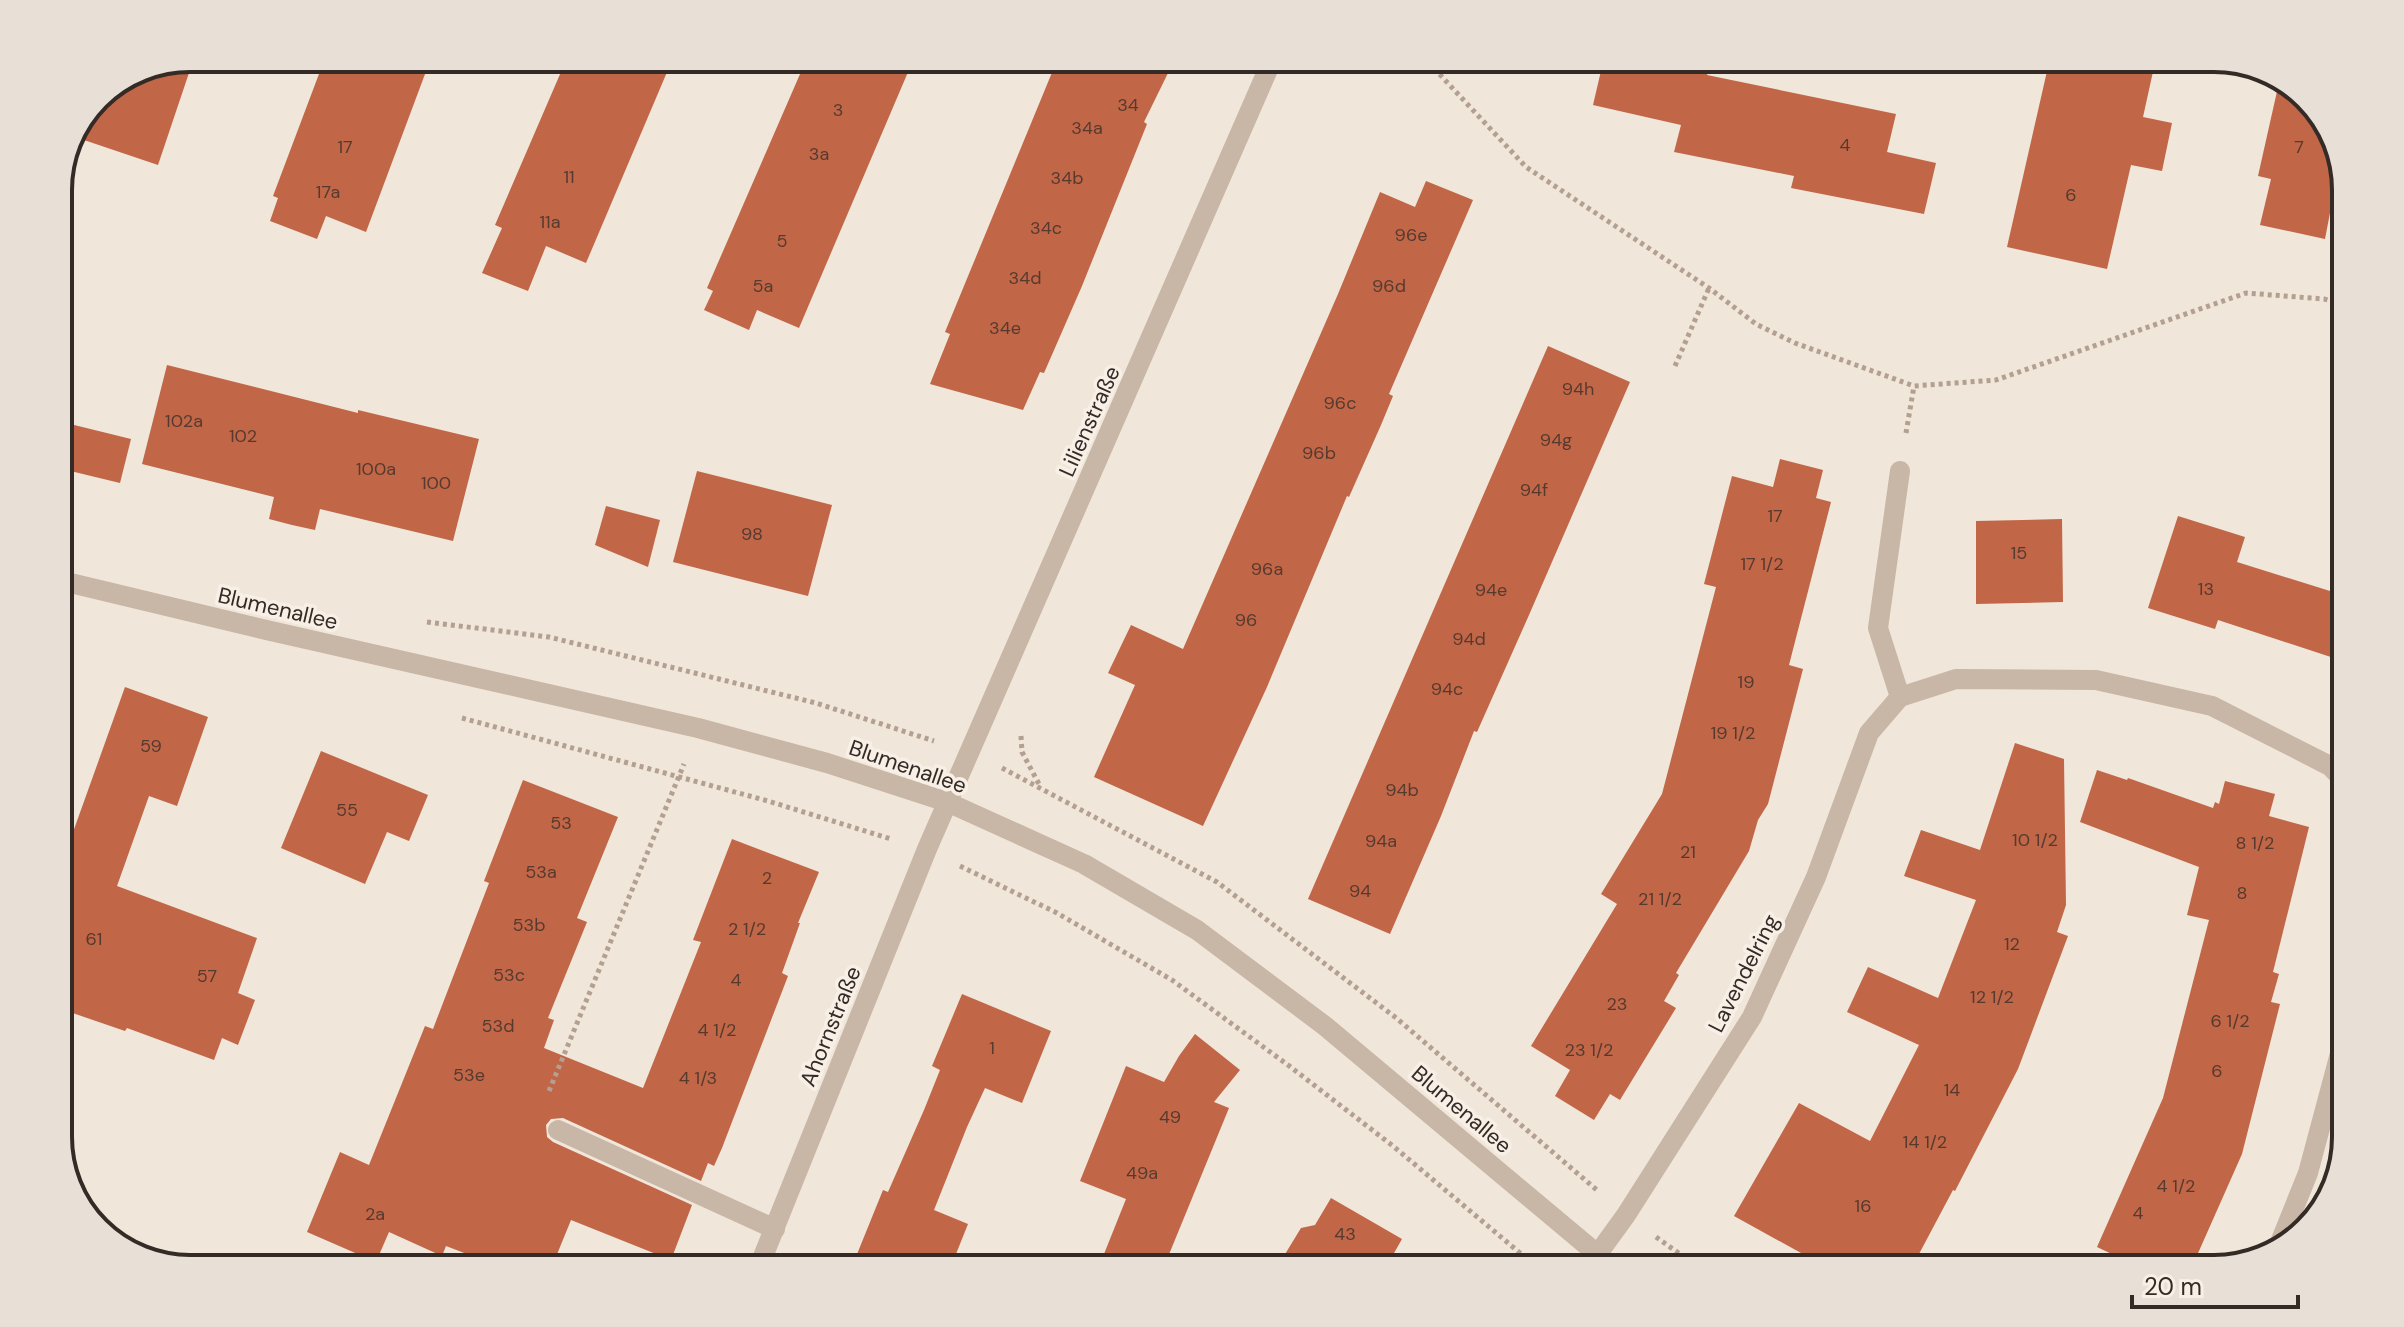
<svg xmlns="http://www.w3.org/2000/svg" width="2404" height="1327" font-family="'DM Sans',sans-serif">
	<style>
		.building { fill: #c16647 }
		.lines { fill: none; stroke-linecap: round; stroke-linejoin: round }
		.path { stroke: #b3a091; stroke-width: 5; stroke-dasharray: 4 4; stroke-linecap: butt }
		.service { stroke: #c8b6a6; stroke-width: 20 }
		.minor { stroke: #c8b6a6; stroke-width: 20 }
		.tertiary { stroke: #c8b6a6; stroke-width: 20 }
		.labels { text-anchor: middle; stroke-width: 7; stroke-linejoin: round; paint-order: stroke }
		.number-label { font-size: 18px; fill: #573a2f }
		.street-label { font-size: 22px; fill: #342b27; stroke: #f8f0e6 }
		.rim { fill: none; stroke: #342b27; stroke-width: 4 }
	</style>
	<rect width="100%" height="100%" fill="#f0e6da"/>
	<g class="building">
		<path d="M190 58H194L158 165 78 138 97 96Z"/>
		<path d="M325 58H431L366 232 326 216 317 239 270 221 278 198 273 196Z"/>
		<path d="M567 58H673L586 263 546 246 528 291 482 273 502 228 495 225Z"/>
		<path d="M807 58H914L799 328 757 310 749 330 704 310 713 291 707 288Z"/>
		<path d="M1058 58H1131L1168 73 1144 122 1147 124 1082 286 1044 373 1040 372 1023 410 930 384 950 334 945 332Z"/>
		<path d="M1604 58H1712L1707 75 1896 114 1887 152 1936 163 1924 214 1791 188 1794 176 1674 152 1681 125 1593 105Z"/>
		<path d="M2050 58H2156L2143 117 2172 123 2162 171 2131 165 2107 269 2007 247Z"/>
		<path d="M2280 78 2324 117 2346 182V195L2334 192 2325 239 2260 225 2271 179 2258 176Z"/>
		<path d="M1426 181 1473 200 1389 394 1393 396 1381 425 1349 497 1347 496 1267 687 1203 826 1094 777 1135 685 1108 673 1131 625 1183 649 1338 294 1380 192 1415 207Z"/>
		<path d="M1548 346 1630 382 1529 615 1477 732 1474 731 1441 816 1390 934 1308 899Z"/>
		<path d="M167 365 358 413V410L479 439 453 541 320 509 315 530 292 525 269 519 274 497 142 464Z"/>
		<path d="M58 421 131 439 120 483 58 468Z"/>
		<path d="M1780 459 1823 470 1816 498 1831 502 1789 665 1803 669 1768 804 1758 820 1749 851 1676 973 1679 975 1664 1001 1676 1008 1620 1100 1610 1094 1594 1120 1555 1096 1570 1070 1531 1046 1617 904 1601 894 1662 794 1716 587 1704 584 1732 476 1773 487Z"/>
		<path d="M697 471 832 505 808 596 673 562Z"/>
		<path d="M606 506 660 520 648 567 595 545Z"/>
		<path d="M2178 516 2245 537 2237 562 2346 596V662L2218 620 2215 629 2148 608Z"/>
		<path d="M2062 519 2063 602 1976 604V521Z"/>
		<path d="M125 687 208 717 177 806 149 796 117 886 257 938 238 993 255 1000 238 1045 222 1038 214 1060 127 1028 125 1031 58 1008V874Z"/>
		<path d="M2015 743 2064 759 2066 905 2057 932 2068 936 2018 1069 1955 1191 1953 1190 1911 1269H1830L1734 1216 1799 1103 1870 1141 1919 1045 1847 1012 1868 967 1938 998 1976 900 1904 876 1921 830 1980 850Z"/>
		<path d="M321 751 428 795 409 841 387 832 365 884 281 848Z"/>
		<path d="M2097 770 2127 780 2128 778 2213 808 2215 802 2219 804 2225 781 2275 794 2269 816 2309 827 2273 972 2279 974 2271 1002 2280 1004 2242 1154 2191 1269H2110L2116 1256 2097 1247 2163 1098 2209 920 2187 915 2199 867 2080 822Z"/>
		<path d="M523 780 618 817 577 918 587 922 548 1018 554 1020 544 1048 643 1088 701 942 693 940 732 839 819 872 798 923H800L782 973 788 976 722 1148 714 1166 708 1163 701 1181 563 1118 551 1119 546 1125 547 1137 553 1142 692 1205 671 1260 571 1220 551 1269H506L446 1246 442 1256 389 1232 376 1262 307 1232 340 1152 369 1165 425 1026 433 1029 489 883 484 881Z"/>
		<path d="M962 994 1051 1031 1022 1103 985 1088 967 1127 934 1210 968 1224 950 1269H851L883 1190 888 1192 924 1110 940 1070 932 1066Z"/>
		<path d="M1195 1034 1240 1070 1214 1102 1229 1108 1163 1269H1098L1126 1199 1080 1181 1126 1066 1164 1082 1179 1056Z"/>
		<path d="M1331 1198 1402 1239 1385 1269H1276L1301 1228 1315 1225Z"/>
	</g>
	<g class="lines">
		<g class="path">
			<path d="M1422 58 1430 64 1526 167 1709 288 1756 324 1795 343 1914 386 1996 380 2246 293 2324 299 2346 305"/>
			<path d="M1675 366 1709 288"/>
			<path d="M1906 433 1914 386"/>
			<path d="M427 622 549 637 816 703 934 741"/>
			<path d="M462 718 768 801 891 839"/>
			<path d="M1021 736 1022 752 1040 786"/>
			<path d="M1002 768 1217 882 1395 1017 1598 1191"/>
			<path d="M960 866 1057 913 1172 980 1288 1065 1393 1146 1539 1269"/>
			<path d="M549 1091 684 764"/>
			<path d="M1656 1237 1701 1269"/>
		</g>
		<path class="service" d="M558 1130 775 1229"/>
		<g class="minor">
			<path d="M1900 697 1878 628 1900 471"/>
			<path d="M2277 1250 2308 1173 2346 1031"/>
			<path d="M1597 1255 1626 1215 1752 1017 1816 877 1869 733 1900 697 1956 679 2096 680 2212 706 2330 766 2346 783"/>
			<path d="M758 1269 927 849 1273 58"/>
		</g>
		<path class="tertiary" d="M58 580 262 629 698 728 827 763 947 802 1084 864 1197 930 1325 1026 1615 1269"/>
	</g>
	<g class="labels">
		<g class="number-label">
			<text x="1128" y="111">34</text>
			<text x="838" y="116">3</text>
			<text x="1087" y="134">34a</text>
			<text x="1845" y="151">4</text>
			<text x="345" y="153">17</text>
			<text x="2299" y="153">7</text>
			<text x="819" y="160">3a</text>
			<text x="569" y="183">11</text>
			<text x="1067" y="184">34b</text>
			<text x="328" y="198">17a</text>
			<text x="2071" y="201">6</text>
			<text x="550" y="228">11a</text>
			<text x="1046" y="234">34c</text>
			<text x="1411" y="241">96e</text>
			<text x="782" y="247">5</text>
			<text x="1025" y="284">34d</text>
			<text x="763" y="292">5a</text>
			<text x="1389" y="292">96d</text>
			<text x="1005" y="334">34e</text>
			<text x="1578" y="395">94h</text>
			<text x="1340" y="409">96c</text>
			<text x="184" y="427">102a</text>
			<text x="243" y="442">102</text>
			<text x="1556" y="446">94g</text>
			<text x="1319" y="459">96b</text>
			<text x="376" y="475">100a</text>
			<text x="436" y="489">100</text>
			<text x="1534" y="496">94f</text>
			<text x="1775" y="522">17</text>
			<text x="752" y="540">98</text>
			<text x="2019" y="559">15</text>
			<text x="1762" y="570">17 1/2</text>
			<text x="1267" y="575">96a</text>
			<text x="2206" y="595">13</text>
			<text x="1491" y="596">94e</text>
			<text x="1246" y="626">96</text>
			<text x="1469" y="645">94d</text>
			<text x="1746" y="688">19</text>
			<text x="1447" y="695">94c</text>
			<text x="1733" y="739">19 1/2</text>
			<text x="151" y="752">59</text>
			<text x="1402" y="796">94b</text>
			<text x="347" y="816">55</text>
			<text x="561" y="829">53</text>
			<text x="2035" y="846">10 1/2</text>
			<text x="1381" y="847">94a</text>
			<text x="2255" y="849">8 1/2</text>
			<text x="1688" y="858">21</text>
			<text x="541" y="878">53a</text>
			<text x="767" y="884">2</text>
			<text x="1360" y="897">94</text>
			<text x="2242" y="899">8</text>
			<text x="1660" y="905">21 1/2</text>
			<text x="529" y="931">53b</text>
			<text x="747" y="935">2 1/2</text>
			<text x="94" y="945">61</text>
			<text x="2012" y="950">12</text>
			<text x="509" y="981">53c</text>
			<text x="207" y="982">57</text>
			<text x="736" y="986">4</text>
			<text x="1992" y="1003">12 1/2</text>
			<text x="1617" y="1010">23</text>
			<text x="2230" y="1027">6 1/2</text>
			<text x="498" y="1032">53d</text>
			<text x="717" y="1036">4 1/2</text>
			<text x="992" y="1054">1</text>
			<text x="1589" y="1056">23 1/2</text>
			<text x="2217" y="1077">6</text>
			<text x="469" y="1081">53e</text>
			<text x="698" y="1084">4 1/3</text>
			<text x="1952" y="1096">14</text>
			<text x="1170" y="1123">49</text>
			<text x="1925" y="1148">14 1/2</text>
			<text x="1142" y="1179">49a</text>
			<text x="2176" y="1192">4 1/2</text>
			<text x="1863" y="1212">16</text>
			<text x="2138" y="1219">4</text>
			<text x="375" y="1220">2a</text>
			<text x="1345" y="1240">43</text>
		</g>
		<g class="street-label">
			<text transform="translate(1089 421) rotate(-66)" y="8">Lilienstraße</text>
			<text transform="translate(278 608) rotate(13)" y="8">Blumenallee</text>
			<text transform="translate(908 766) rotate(19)" y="8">Blumenallee</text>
			<text transform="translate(1743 973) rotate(-63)" y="8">Lavendelring</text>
			<text transform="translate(830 1026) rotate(-68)" y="8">Ahornstraße</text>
			<text transform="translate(1462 1109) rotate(40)" y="8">Blumenallee</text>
		</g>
	</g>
	<path d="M0 0H2404V1327H0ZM190 72H2214A118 118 0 0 1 2332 190V1137A118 118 0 0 1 2214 1255H190A118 118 0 0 1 72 1137V190A118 118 0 0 1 190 72Z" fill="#e8e0d7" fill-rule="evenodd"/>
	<path class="rim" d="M190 72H2214A118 118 0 0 1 2332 190V1137A118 118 0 0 1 2214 1255H190A118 118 0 0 1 72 1137V190A118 118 0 0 1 190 72Z"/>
	<path d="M2132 1295v12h166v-12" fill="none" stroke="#342b27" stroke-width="4"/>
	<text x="2144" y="1295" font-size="24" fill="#342b27" stroke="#f8f0e6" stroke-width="6" paint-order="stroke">20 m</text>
</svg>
